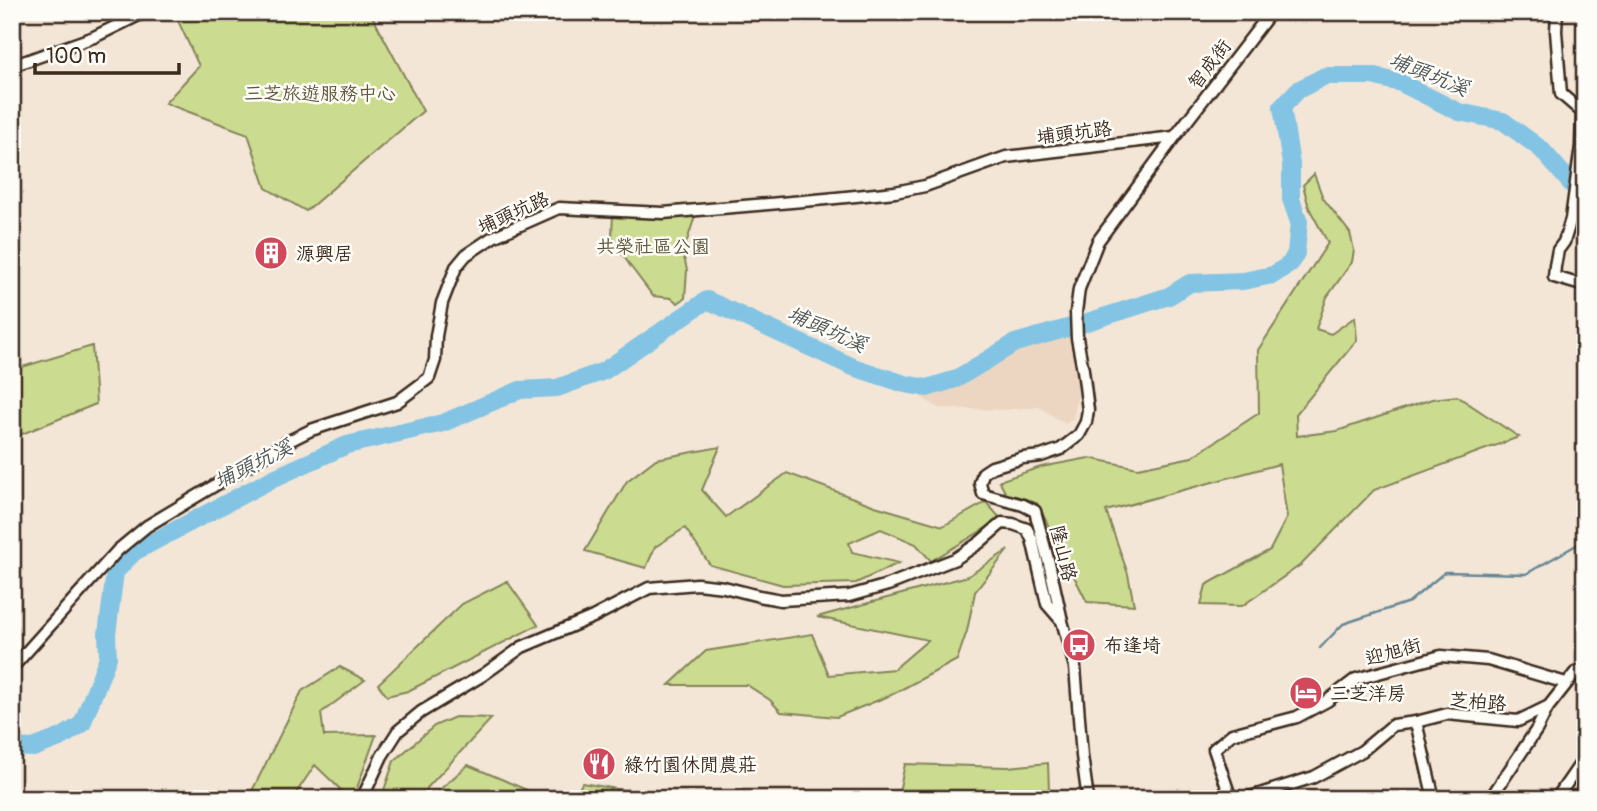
<svg xmlns="http://www.w3.org/2000/svg" width="1597" height="811" font-family="Pangolin,'LXGW WenKai TC',sans-serif">
	<style>
		.built { fill: #ecd6c1 }
		.green { fill: #cbdc91; stroke: #838358; stroke-width: 2 }
		.lines { fill: none; stroke-linecap: round; stroke-linejoin: round }
		.stream { stroke: #668695; stroke-width: 2.5 }
		.river { stroke: #83c4e4; stroke-width: 18 }
		.minor-casing { stroke: #3b2a1e; stroke-width: 15 }
		.minor { stroke: #fdfcf7; stroke-width: 10 }
		.labels { text-anchor: middle; stroke-width: 5; stroke-linejoin: round; paint-order: stroke }
		.street-label { font-size: 19px; fill: #3b2a1e; stroke: #fdfcf7 }
		.park-label { font-size: 19px; fill: #5f563b; stroke: #fdfcf7 }
		.poi-label { font-size: 19px; fill: #3b2a1e; stroke: #fdfcf7; text-anchor: start }
		.water-label { font-size: 21px; font-style: italic; fill: #515859; stroke: #fdfcf7 }
	</style>
	<rect width="100%" height="100%" fill="#f3e6d7"/>
	<filter id="ink" filterUnits="userSpaceOnUse"><feTurbulence type="fractalNoise" baseFrequency=".0143" numOctaves="2"/><feDisplacementMap in="SourceGraphic" scale="14" xChannelSelector="R" yChannelSelector="G"/><feConvolveMatrix kernelMatrix="1 2 1 2 8 2 1 2 1" color-interpolation-filters="sRGB"/></filter>
	<g filter="url(#ink)">
		<path class="built" d="M1073 332 1078 359V395L1073 419 1065 424 1039 407 1000 410 938 408 915 393 916 389 931 390 951 384 1003 353 1036 340Z"/>
		<g class="green">
			<path d="M174 12H370L423 111 306 211 266 188 248 134 165 103 199 66Z"/>
			<path d="M1314 174 1323 198 1350 233 1354 250 1352 262 1327 297 1316 329 1331 334 1355 317 1357 340 1296 414 1297 436 1337 431 1432 399 1457 396 1519 437 1374 490 1302 564 1242 606 1201 605 1206 585 1270 550 1287 517 1279 464 1106 511 1128 574 1134 605 1087 602 1037 503 1006 494 999 481 1041 467 1089 458 1138 468 1192 457 1259 413 1258 350 1328 243 1309 208 1303 185Z"/>
			<path d="M691 213 695 216 683 253 687 270 685 298 678 303 671 298 653 296 631 267 616 245 612 236 613 214Z"/>
			<path d="M92 346 96 404 12 438V370Z"/>
			<path d="M720 447 702 490 726 517 787 473 875 506 943 526 986 502 1001 519 931 561 916 544 881 529 849 543 852 552 899 563 856 583 783 585 710 565 685 528 655 547 646 568 585 551 627 481 656 459Z"/>
			<path d="M1008 550 975 592 967 631 957 660 891 695 837 717 781 712 770 700 747 685H669L706 651 812 634 829 675 894 669 928 640 817 617 968 576Z"/>
			<path d="M507 581 538 625 408 691 387 696 378 684 462 604Z"/>
			<path d="M340 667 365 680 321 713 324 736 376 735 353 799H319L341 790 315 765 292 799H248L302 691Z"/>
			<path d="M455 717 492 718 427 788 424 799H381L394 761 434 726Z"/>
			<path d="M1048 763 1049 791 1076 799H907L899 792 905 764 1008 767Z"/>
			<path d="M468 765 527 790 524 799H429Z"/>
			<path d="M582 783 629 791 628 799H574Z"/>
		</g>
		<g class="lines">
			<path class="stream" d="M1320 648 1343 624 1409 602 1445 572 1526 574 1585 540"/>
			<path class="river" d="M12 747 33 748 62 737 82 724 108 657 107 634 115 572 134 552 274 478 347 445 443 423 520 390 557 388 604 371 707 300 853 367 905 384 927 388 956 379 1015 343 1078 325 1169 296 1190 283 1243 281 1273 275 1290 264 1296 253 1299 222 1291 199V164L1282 107 1298 90 1325 76H1372L1401 83 1459 112 1503 121 1541 149 1575 188 1585 194"/>
			<defs>
				<g id="minor">
					<path d="M1557 12 1556 31 1561 94 1582 112 1581 146 1571 219 1564 242 1558 250 1555 266 1554 277 1585 286"/>
					<path d="M12 66 94 37 145 12"/>
					<path d="M12 668 118 550 147 526 289 441 311 430 397 402 429 378 435 360 436 336 442 303 456 267 466 255 493 237 559 208 663 213 826 199 895 192 925 186 1006 157 1174 137"/>
					<path d="M1416 722 1434 799"/>
					<path d="M362 799 382 756 398 731 421 712 483 675 522 647 593 617 649 588 697 584 724 587 759 596 781 600 849 596 888 585 955 559 979 543 1002 523 1013 524 1027 529 1032 539 1047 604 1060 619"/>
					<path d="M1088 799 1082 756 1075 667 1062 621 1050 567 1035 511 1023 505 983 494 980 483 983 473 992 467 1023 458 1041 456 1061 449 1079 435 1086 422 1088 410 1083 370 1077 338 1076 312 1079 289 1098 241 1170 143 1271 12"/>
					<path d="M1231 799 1214 749 1232 734 1297 717 1327 701 1356 679 1441 656 1488 660 1566 683"/>
					<path d="M1244 799 1314 777 1362 751 1393 725 1416 722 1447 714 1518 721 1549 706 1575 673 1585 669"/>
					<path d="M1490 799 1537 729 1548 707"/>
					<path d="M1556 799 1585 757"/>
				</g>
			</defs>
			<use href="#minor" class="minor-casing"/>
			<use href="#minor" class="minor"/>
		</g>
	</g>
	<defs>
		<symbol id="building-disc" viewBox="-11 -11 22 22"><circle r="9.5" fill="#d1495b" stroke="#fdfcf7"/><path d="M-4-6H4V6H1V3H-1V6H-4ZM-2.5-4.3h1.7v1.8h-1.7ZM.8-4.3h1.7v1.8H.8ZM-2.5-1h1.7V.8h-1.7ZM.8-1h1.7V.8H.8Z" fill="#fff"/></symbol>
		<symbol id="bus-disc" viewBox="-11 -11 22 22"><circle r="9.5" fill="#d1495b" stroke="#fdfcf7"/><path d="M-5-6H5V4H4V6H2V4H-2V6H-4V4H-5ZM-3.5-4V0h7V-4ZM-3.5 1.2v1.5H-2V1.2ZM2 1.2v1.5H3.5V1.2Z" fill="#fff"/></symbol>
		<symbol id="hotel-disc" viewBox="-11 -11 22 22"><circle r="9.5" fill="#d1495b" stroke="#fdfcf7"/><path d="M-6-4.5h1.5V1H6V5H4.5V3h-9V5H-6ZM-4 0a1.8 1.8 0 1 1 3.6 0ZM.5 0V-2.5h3Q6-2.5 6 0Z" fill="#fff"/></symbol>
		<symbol id="restaurant-disc" viewBox="-11 -11 22 22"><circle r="9.5" fill="#d1495b" stroke="#fdfcf7"/><path d="M-5-6h1v4h1v-4h1v4h1v-4h1v5L-1.5 .5V6h-2V.5L-5-1ZM5-6V6H3V1.5H1.5Q1.5-4 5-6Z" fill="#fff"/></symbol>
	</defs>
	<g fill-rule="evenodd">
		<use href="#building-disc" x="252" y="234" width="38" height="38"/>
		<use href="#bus-disc" x="1060" y="626" width="38" height="38"/>
		<use href="#hotel-disc" x="1287" y="674" width="38" height="38"/>
		<use href="#restaurant-disc" x="580" y="745" width="38" height="38"/>
	</g>
	<g class="labels">
		<g class="street-label">
			<text transform="translate(1209 64) rotate(-52)" y="7">智成街</text>
			<text transform="translate(1074 132) rotate(-7)" y="7">埔頭坑路</text>
			<text transform="translate(513 212) rotate(-24)" y="7">埔頭坑路</text>
			<text transform="translate(1064 553) rotate(76)" y="7">隆山路</text>
			<text transform="translate(1393 651) rotate(-15)" y="7">迎旭街</text>
			<text transform="translate(1478 701) rotate(4)" y="7">芝柏路</text>
		</g>
		<g class="park-label">
			<text x="320" y="100">三芝旅遊服務中心</text>
			<text x="653" y="253">共榮社區公園</text>
		</g>
		<g class="poi-label">
			<text x="296" y="260">源興居</text>
			<text x="1104" y="652">布逢埼</text>
			<text x="1330" y="700">三芝洋房</text>
			<text x="624" y="771">綠竹園休閒農莊</text>
		</g>
		<g class="water-label">
			<text transform="translate(1429 74) rotate(22)" y="7">埔頭坑溪</text>
			<text transform="translate(827 329) rotate(24)" y="7">埔頭坑溪</text>
			<text transform="translate(253 464) rotate(-26)" y="7">埔頭坑溪</text>
		</g>
	</g>
	<rect width="1597" height="811" fill="none" stroke="#fdfcf7" stroke-width="42"/>
	<rect x="21" y="21" width="1555" height="769" fill="none" stroke="#3b2a1e" stroke-width="2.5" filter="url(#ink)"/>
	<path d="M35 63v10h144v-10" fill="none" stroke="#3b2a1e" stroke-width="3.5"/>
	<text x="46" y="63" font-size="21" fill="#3b2a1e" stroke="#fdfcf7" stroke-width="5" paint-order="stroke">100 m</text>
</svg>
